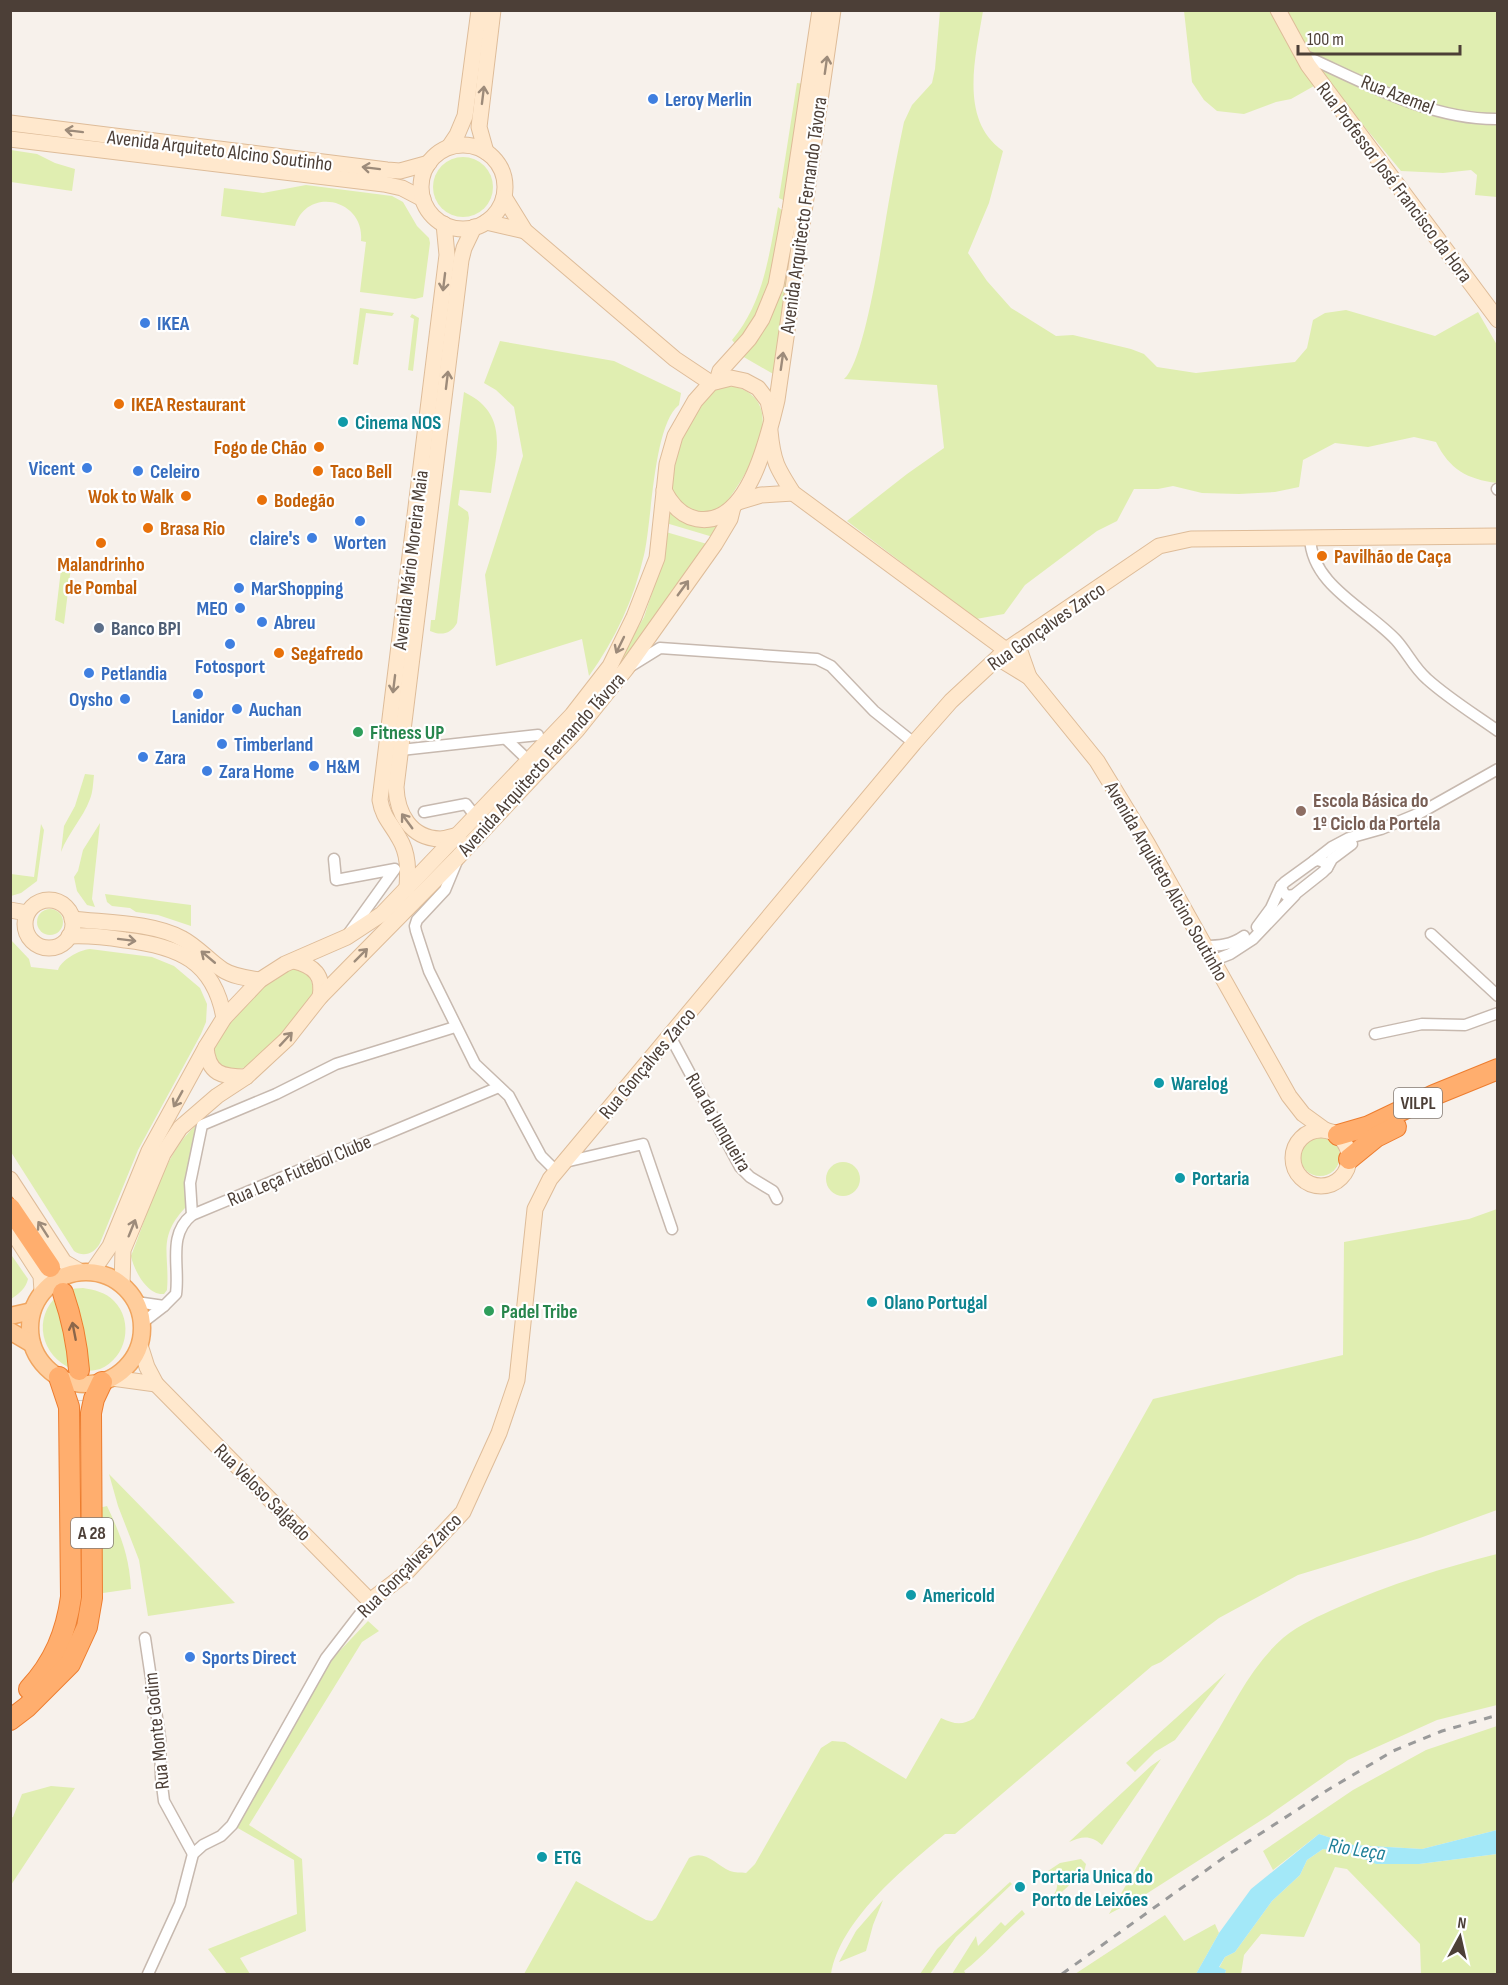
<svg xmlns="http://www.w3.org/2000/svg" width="1508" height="1985" font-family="'Sofia Sans Condensed',sans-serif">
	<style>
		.green { fill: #e0eeb1 }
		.water { fill: #a3e8f8 }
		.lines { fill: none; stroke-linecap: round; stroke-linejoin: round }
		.highway-tunnel { stroke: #d5cdc7; stroke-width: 20; stroke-dasharray: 20 10; stroke-linecap: butt }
		.street-casing { stroke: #c7b9af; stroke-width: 13 }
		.secondary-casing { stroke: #debc99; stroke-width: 17 }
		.primary-casing { stroke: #f0a560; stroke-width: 19 }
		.highway-casing { stroke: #ed7d2f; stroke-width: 22 }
		.street { stroke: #fff; stroke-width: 10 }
		.secondary { stroke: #ffe8cd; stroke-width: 15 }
		.primary { stroke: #ffcd9c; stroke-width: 16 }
		.highway { stroke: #ffae6e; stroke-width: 20 }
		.rail { stroke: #9a9a9a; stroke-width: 3; stroke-dasharray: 8 8; stroke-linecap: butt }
		.oneway { stroke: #9d8b7a }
		.oneway2 { stroke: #8b664a }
		.shop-dot { fill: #3f7fe0; stroke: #fff; stroke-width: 2 }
		.food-dot { fill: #e8710a; stroke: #fff; stroke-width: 2 }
		.culture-dot { fill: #0f9aa8; stroke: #fff; stroke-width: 2 }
		.service-dot { fill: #5c6f8a; stroke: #fff; stroke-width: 2 }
		.leisure-dot { fill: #2e9e5b; stroke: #fff; stroke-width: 2 }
		.education-dot { fill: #8d6e63; stroke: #fff; stroke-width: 2 }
		.labels { text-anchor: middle; stroke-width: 4.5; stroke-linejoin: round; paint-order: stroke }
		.shield { fill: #fff; stroke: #827973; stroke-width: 1.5 }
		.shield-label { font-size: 18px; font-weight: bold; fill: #4c3f37 }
		.street-label { font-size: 20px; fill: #4c3f37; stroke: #fff }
		.shop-label { font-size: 20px; font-weight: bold; fill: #366cbe; stroke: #fff; text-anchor: start }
		.food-label { font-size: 20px; font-weight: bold; fill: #c56008; stroke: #fff; text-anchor: start }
		.culture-label { font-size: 20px; font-weight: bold; fill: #0d838f; stroke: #fff; text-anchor: start }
		.service-label { font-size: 20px; font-weight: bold; fill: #4e5e75; stroke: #fff; text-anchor: start }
		.leisure-label { font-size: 20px; font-weight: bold; fill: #27864d; stroke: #fff; text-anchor: start }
		.education-label { font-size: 20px; font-weight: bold; fill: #785e54; stroke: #fff; text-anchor: start }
		.water-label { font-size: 21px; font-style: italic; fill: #1f7f98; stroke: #fff }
	</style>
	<rect width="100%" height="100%" fill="#f7f1eb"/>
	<g class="green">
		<path d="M940 11H983C976 55 958 120 1003 151L989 203 968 253 987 281 1011 308 1056 336 1073 335 1131 349 1144 354 1157 367 1196 373 1295 362 1307 348 1313 320 1325 313 1346 310 1435 336 1478 312 1497 345V483C1467 479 1450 470 1436 442L1414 437 1368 447 1335 443 1303 460 1299 487 1275 492 1239 494 1202 493 1173 486 1158 489H1134L1117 521 1097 531 1025 585 1004 614 976 619 847 521 907 474 944 448 937 385 844 379C866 361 884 227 890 195 894 170 899 146 904 122L912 105 932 83 935 69Z"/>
		<path d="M1184 11H1497V197L1475 195 1477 175 1471 170 1443 173 1401 171 1345 103 1331 89 1314 86 1291 99 1276 102 1244 114 1217 111 1204 100 1192 82Z"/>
		<path d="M797 83 804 84 785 201 779 198Z"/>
		<path d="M815 91 775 375 742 356 756 340Z"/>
		<path d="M11 150 37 154 55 163 75 169 72 191 11 182Z"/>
		<circle cx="463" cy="187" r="30"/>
		<path d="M306 185 392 196 403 202 417 226 429 238 430 243 423 297 415 299 360 292 366 242 361 241C365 199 307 186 295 226L221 216 224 188 263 193Z"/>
		<path d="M778 207 783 211 775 265 757 316 736 345 732 340C764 302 769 255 778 207Z"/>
		<path d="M360 308 394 313 392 316 366 313 358 365 353 364Z"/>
		<path d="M412 314 419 318 413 371 408 370 414 319 410 317Z"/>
		<path d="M500 341 614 361 681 393 679 405C653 425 652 522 644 555 634 599 615 640 589 676L582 639 496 666 485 575 523 456 514 407 496 390 484 383Z"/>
		<path d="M733 386C796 402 743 482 719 512L693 513C687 508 676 501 674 494 665 467 690 415 708 395 714 388 725 387 733 386Z"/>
		<path d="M464 392C510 414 496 452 491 493L460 490 458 505 468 512 469 518 457 623C451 634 441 636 430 631L431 620H435Z"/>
		<path d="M667 508C682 526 700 529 722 523L713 537 666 523Z"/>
		<path d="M666 532 707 544 603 691 644 617 656 581Z"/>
		<path d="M62 561 67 562 71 567 64 624 55 620Z"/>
		<path d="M85 774 94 775C93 783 93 792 90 799 83 818 68 833 61 852L64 826 75 806Z"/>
		<path d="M100 823 92 899 95 907 87 905 77 891 74 877 78 871 83 850Z"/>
		<path d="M41 824 44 830 37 881 21 893 11 896V874L34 877Z"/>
		<path d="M105 894 191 905V926L158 915 136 912 130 908 112 906 107 902Z"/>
		<circle cx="50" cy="922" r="13"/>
		<path d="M11 940 29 959 31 967 58 970C61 960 79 950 90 949L152 957 174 966 200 988 207 1004 206 1022 201 1034 138 1150 100 1243C95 1253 84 1258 74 1251L11 1152Z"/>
		<path d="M292 968H297L309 975 314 990C300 1019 272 1044 249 1065 236 1073 215 1072 214 1052 214 1044 221 1034 226 1027 242 1002 266 983 292 968Z"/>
		<path d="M196 1125 185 1179V1208C157 1238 170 1254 167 1290L164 1294C148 1296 134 1271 131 1256 148 1215 162 1156 196 1125Z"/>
		<circle cx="1320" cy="1156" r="20"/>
		<circle cx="843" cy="1179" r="17"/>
		<path d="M1497 1209V1510L1420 1538 1298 1575 1219 1618 1161 1662 1152 1666 955 1834H945C904 1868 840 1920 831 1974H524L576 1881 646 1920 652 1921 656 1918 689 1858C705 1849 716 1865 730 1871 735 1873 741 1872 746 1873L755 1864 821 1748 832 1741 845 1742 906 1779 941 1718C954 1724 962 1726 974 1718L1153 1399 1343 1355 1344 1242 1469 1219Z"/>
		<path d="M10 1253 28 1279C26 1288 19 1294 11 1299Z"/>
		<path d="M83 1288C94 1290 106 1292 114 1301 134 1321 127 1358 100 1369 96 1370 90 1371 85 1371L68 1289Z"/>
		<path d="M58 1295 72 1369C41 1356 32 1318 58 1295Z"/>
		<path d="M109 1474 235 1603 148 1616 139 1560 118 1506Z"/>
		<path d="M107 1506C121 1536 129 1555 131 1589L103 1593 99 1508Z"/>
		<path d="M1497 1554V1705L1437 1720 1348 1760 1268 1816 1143 1896 1109 1914C1143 1856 1177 1799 1211 1742 1233 1706 1251 1666 1283 1638 1300 1624 1319 1616 1339 1607 1390 1584 1443 1568 1497 1554Z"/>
		<path d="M368 1621 379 1631 362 1642 249 1825 302 1859 306 1931 240 1958 250 1974H227L208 1949 297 1914 294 1860 236 1827 332 1659Z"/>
		<path d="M1226 1673 1175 1740 1155 1752 1135 1772 1126 1763Z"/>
		<path d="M1497 1726V1830L1422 1849 1353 1845 1319 1834 1273 1870 1263 1851 1353 1790 1426 1750Z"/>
		<path d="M1161 1759 1102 1845C1091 1835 1082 1836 1069 1842L1151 1766Z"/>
		<path d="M51 1786 75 1788 11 1885V1818L13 1817 22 1794Z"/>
		<path d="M1323 1849 1350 1853 1377 1864H1419L1497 1854V1974H1421L1420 1944 1347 1869 1335 1867 1304 1937 1261 1934 1244 1955 1241 1974H1225L1226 1970 1219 1968 1225 1957 1235 1952 1272 1901 1300 1875 1307 1860Z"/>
		<path d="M1081 1859 1086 1864 1084 1872 1054 1899 1052 1897C1060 1888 1059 1877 1048 1871L1060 1863Z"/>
		<path d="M1010 1882 1012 1884 956 1937 930 1974H920L937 1949Z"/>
		<path d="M883 1900 873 1925 866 1951 839 1962 856 1931Z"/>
		<path d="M1022 1910 1025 1914C1004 1932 986 1954 964 1971L966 1974H952L976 1936 978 1946 1001 1922 1005 1926Z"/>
		<path d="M1165 1915 1184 1941 1215 1924 1219 1933 1196 1974H1075Z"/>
	</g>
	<path class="water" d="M1497 1830V1854L1419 1864H1376L1350 1853 1323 1849 1307 1860 1300 1875 1272 1901 1235 1952 1225 1957 1219 1967 1226 1970 1225 1974H1196L1219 1933 1251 1889 1319 1834 1353 1845 1422 1849Z"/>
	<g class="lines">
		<g class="highway-tunnel">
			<path d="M50 1267 63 1293"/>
			<path d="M79 1370V1401"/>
		</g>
		<defs>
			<g id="street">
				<path d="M1303 55C1364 82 1429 120 1498 119"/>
				<path d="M1497 489 1498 490"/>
				<path d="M1310 538C1312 586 1366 608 1396 640 1407 652 1414 668 1427 679 1448 698 1474 714 1498 731"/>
				<path d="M631 666 660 648 817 659 831 666 874 711 914 743"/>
				<path d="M506 739 529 761"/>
				<path d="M401 750 538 735"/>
				<path d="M424 812 466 804 476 817"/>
				<path d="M334 859 336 880 395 869 349 933"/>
				<path d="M1318 860 1324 862 1327 868 1323 872 1294 895 1287 896 1283 892 1281 886 1285 882 1314 861Z"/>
				<path d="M457 861 445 890 417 920 415 926 416 931 429 971 475 1064 509 1096 541 1156 556 1171"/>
				<path d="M1314 861 1332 847 1349 838 1381 829 1420 813 1498 769"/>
				<path d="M1327 868 1332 859 1352 844"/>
				<path d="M1257 927 1271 908 1281 886"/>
				<path d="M1431 934 1498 996"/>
				<path d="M1204 946C1219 946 1231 945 1244 936"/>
				<path d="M1212 961 1230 954 1253 939 1295 895"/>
				<path d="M1375 1034 1422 1024 1465 1025 1498 1013"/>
				<path d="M670 1036 740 1167 750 1177 773 1191 777 1199"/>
				<path d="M565 1162 643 1144 672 1229"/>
				<path d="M192 1215 190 1183 202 1125 276 1094 336 1064 455 1027"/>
				<path d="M136 1302 164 1306 142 1323"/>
				<path d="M164 1306 176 1294C180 1266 167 1235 192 1215L499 1087"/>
				<path d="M145 1638 160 1738 161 1777 164 1801 193 1854"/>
				<path d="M148 1974 180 1904 193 1854 203 1845 221 1836 232 1825 326 1658 370 1601"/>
			</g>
			<g id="secondary">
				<path d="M1278 10 1308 65 1498 320"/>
				<path d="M10 123 387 170 400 171 429 163"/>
				<path d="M10 139 384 184 402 188 423 199"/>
				<circle cx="463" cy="187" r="42"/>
				<path d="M449 147 457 135 465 116 479 10"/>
				<path d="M486 152 479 127 493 10"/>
				<path d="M504 197 525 231 675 359 711 383"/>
				<path d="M486 222 525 231"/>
				<path d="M717 381 720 371 749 339 762 319 776 285 790 210 820 10"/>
				<path d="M770 431C773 462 777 468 793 493L1006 650"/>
				<path d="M664 490C671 504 681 516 697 519 748 528 768 437 777 400L833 10"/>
				<path d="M738 502 761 495 793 493"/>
				<path d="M1017 643 1029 677"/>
				<path d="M998 658 1029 677 1097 761 1147 843 1289 1096 1303 1114 1325 1130"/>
				<path d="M459 835C453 836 446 839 440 839 410 838 397 813 396 787L461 260 464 248 474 227"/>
				<path d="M407 889C408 871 409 854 399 838 391 823 383 818 380 800L447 255 444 224"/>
				<circle cx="49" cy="924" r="24"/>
				<path d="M10 910 27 913"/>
				<path d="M72 919C105 923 153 922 183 939 198 947 209 961 223 970 234 977 248 978 260 980"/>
				<path d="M69 936C88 935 106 937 125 940 178 946 214 961 224 1018"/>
				<path d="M294 961C314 966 324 975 320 997"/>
				<path d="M206 1047C208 1074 222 1077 246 1077"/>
				<circle cx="1321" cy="1158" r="28"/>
				<path d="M10 1179 64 1262 81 1272"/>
				<path d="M10 1228 41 1276 42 1292"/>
				<path d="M92 1272 110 1246 149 1151 206 1047 224 1018 260 980 285 964 347 937 382 914 572 715 610 666 634 617 657 558 667 464 675 436 695 401 711 383 731 378 745 381 758 388 768 401 772 419"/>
				<path d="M122 1285 123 1250 163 1154 180 1128 217 1096 246 1077 287 1039 320 997 459 856 577 730 626 669 715 544 730 519 733 507"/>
				<path d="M140 1345 147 1367 156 1384 370 1601 405 1574 463 1512 499 1433 517 1380 535 1209 550 1179 914 743 951 701 1006 650 1159 546 1191 539 1498 536"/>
				<path d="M112 1378 156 1384"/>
			</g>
			<g id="primary">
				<circle cx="86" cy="1328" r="56"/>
				<path d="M10 1316 32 1311"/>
				<path d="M10 1331 32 1344"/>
			</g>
			<g id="highway">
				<path d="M1338 1135 1369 1126 1434 1095 1498 1069"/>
				<path d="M1349 1159 1376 1137 1396 1127"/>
				<path d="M10 1208 50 1267"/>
				<path d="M63 1293C72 1319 77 1343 79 1370"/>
				<path d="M29 1689C54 1662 66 1633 71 1597L69 1407 59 1377"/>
				<path d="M10 1720 27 1707 70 1664 87 1627 92 1598 91 1413 94 1399 102 1382"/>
			</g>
		</defs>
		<use href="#street" class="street-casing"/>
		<use href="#secondary" class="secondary-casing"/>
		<use href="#primary" class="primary-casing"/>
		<use href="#highway" class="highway-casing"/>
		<use href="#street" class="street"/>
		<use href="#secondary" class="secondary"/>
		<use href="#primary" class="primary"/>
		<use href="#highway" class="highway"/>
		<path class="rail" d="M1062 1974 1226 1856 1326 1791 1393 1751 1442 1731 1498 1715"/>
	</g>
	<defs><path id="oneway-shaft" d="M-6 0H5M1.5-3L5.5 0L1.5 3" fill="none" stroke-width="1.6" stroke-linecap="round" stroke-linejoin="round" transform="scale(1.5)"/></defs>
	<g class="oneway">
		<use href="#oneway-shaft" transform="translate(826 65) rotate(-82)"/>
		<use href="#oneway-shaft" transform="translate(483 95) rotate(-83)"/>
		<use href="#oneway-shaft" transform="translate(74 131) rotate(-173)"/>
		<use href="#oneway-shaft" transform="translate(371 168) rotate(-173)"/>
		<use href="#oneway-shaft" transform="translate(444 282) rotate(97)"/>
		<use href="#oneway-shaft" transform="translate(782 361) rotate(-82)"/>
		<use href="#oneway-shaft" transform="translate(447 380) rotate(-83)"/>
		<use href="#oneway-shaft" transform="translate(683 588) rotate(-54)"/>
		<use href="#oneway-shaft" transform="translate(620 645) rotate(116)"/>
		<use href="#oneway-shaft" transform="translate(394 684) rotate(97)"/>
		<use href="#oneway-shaft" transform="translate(407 821) rotate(-126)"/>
		<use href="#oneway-shaft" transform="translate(127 940) rotate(7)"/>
		<use href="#oneway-shaft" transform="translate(361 955) rotate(-45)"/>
		<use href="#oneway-shaft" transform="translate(208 957) rotate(-140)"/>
		<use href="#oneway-shaft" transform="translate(286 1039) rotate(-47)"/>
		<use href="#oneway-shaft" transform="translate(178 1099) rotate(119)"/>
		<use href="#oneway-shaft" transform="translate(132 1228) rotate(-68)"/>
		<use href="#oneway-shaft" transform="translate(43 1229) rotate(-123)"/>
	</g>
	<use class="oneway2" href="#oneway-shaft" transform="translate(74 1331) rotate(-101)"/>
	<g class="shop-dot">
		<circle cx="653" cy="99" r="6"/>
		<circle cx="145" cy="323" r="6"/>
		<circle cx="87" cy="468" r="6"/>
		<circle cx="138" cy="471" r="6"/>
		<circle cx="360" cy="521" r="6"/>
		<circle cx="312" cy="538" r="6"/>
		<circle cx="239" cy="588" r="6"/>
		<circle cx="240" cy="608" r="6"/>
		<circle cx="262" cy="622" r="6"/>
		<circle cx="230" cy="644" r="6"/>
		<circle cx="89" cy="673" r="6"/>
		<circle cx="198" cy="694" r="6"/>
		<circle cx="125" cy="699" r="6"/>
		<circle cx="237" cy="709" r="6"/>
		<circle cx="222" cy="744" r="6"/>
		<circle cx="143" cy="757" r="6"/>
		<circle cx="314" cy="766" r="6"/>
		<circle cx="207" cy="771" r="6"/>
		<circle cx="190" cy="1657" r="6"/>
	</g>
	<g class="food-dot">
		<circle cx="119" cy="404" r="6"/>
		<circle cx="319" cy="447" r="6"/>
		<circle cx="318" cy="471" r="6"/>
		<circle cx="186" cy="496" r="6"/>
		<circle cx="262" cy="500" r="6"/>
		<circle cx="148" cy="528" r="6"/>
		<circle cx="101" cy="543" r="6"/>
		<circle cx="1322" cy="556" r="6"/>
		<circle cx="279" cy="653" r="6"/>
	</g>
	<g class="culture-dot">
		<circle cx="343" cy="422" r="6"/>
		<circle cx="1159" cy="1083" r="6"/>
		<circle cx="1180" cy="1178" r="6"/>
		<circle cx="872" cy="1302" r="6"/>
		<circle cx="911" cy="1595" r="6"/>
		<circle cx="542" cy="1857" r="6"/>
		<circle cx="1020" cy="1887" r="6"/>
	</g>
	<circle class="service-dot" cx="99" cy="628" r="6"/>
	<g class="leisure-dot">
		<circle cx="358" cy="732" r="6"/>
		<circle cx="489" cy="1311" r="6"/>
	</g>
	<circle class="education-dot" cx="1301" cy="811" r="6"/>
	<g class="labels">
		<g class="shield">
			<rect x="1394" y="1088" width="48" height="30" rx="4.5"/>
			<rect x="71" y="1518" width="42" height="30" rx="4.5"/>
		</g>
		<g class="shield-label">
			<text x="1418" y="1109">VILPL</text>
			<text x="92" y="1539">A 28</text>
		</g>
		<g class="street-label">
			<text transform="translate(1398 94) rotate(21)" y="7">Rua Azemel</text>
			<text transform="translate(220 150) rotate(7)" y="7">Avenida Arquiteto Alcino Soutinho</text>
			<text transform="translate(1395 182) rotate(53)" y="7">Rua Professor José Francisco da Hora</text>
			<text transform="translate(803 215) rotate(-82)" y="7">Avenida Arquitecto Fernando Távora</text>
			<text transform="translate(410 560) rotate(-83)" y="7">Avenida Mário Moreira Maia</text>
			<text transform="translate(1046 626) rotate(-35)" y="7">Rua Gonçalves Zarco</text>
			<text transform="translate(541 764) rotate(-48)" y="7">Avenida Arquitecto Fernando Távora</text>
			<text transform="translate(1167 881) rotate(60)" y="7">Avenida Arquiteto Alcino Soutinho</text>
			<text transform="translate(647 1063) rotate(-50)" y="7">Rua Gonçalves Zarco</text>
			<text transform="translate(719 1122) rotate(60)" y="7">Rua da Junqueira</text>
			<text transform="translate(299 1170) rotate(-23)" y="7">Rua Leça Futebol Clube</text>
			<text transform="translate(263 1492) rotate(45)" y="7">Rua Veloso Salgado</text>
			<text transform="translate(409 1565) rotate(-45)" y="7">Rua Gonçalves Zarco</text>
			<text transform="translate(156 1731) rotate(-96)" y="7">Rua Monte Godim</text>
		</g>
		<g class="shop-label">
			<text x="665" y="106">Leroy Merlin</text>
			<text x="157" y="330">IKEA</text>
			<text x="75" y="475" text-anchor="end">Vicent</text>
			<text x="150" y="478">Celeiro</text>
			<text x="300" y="545" text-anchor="end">claire's</text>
			<text x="360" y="549" text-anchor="middle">Worten</text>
			<text x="251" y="595">MarShopping</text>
			<text x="228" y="615" text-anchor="end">MEO</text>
			<text x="274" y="629">Abreu</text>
			<text x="230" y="673" text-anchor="middle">Fotosport</text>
			<text x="101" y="680">Petlandia</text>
			<text x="113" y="706" text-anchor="end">Oysho</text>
			<text x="249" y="716">Auchan</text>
			<text x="198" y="723" text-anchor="middle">Lanidor</text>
			<text x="234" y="751">Timberland</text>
			<text x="155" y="764">Zara</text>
			<text x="326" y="773">H&amp;M</text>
			<text x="219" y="778">Zara Home</text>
			<text x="202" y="1664">Sports Direct</text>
		</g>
		<g class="food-label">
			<text x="131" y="411">IKEA Restaurant</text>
			<text x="307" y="454" text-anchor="end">Fogo de Chão</text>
			<text x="330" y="478">Taco Bell</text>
			<text x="174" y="503" text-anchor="end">Wok to Walk</text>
			<text x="274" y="507">Bodegão</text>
			<text x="160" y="535">Brasa Rio</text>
			<text x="1334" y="563">Pavilhão de Caça</text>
			<text x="101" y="571" text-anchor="middle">Malandrinho<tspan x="101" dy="23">de Pombal</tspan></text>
			<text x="291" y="660">Segafredo</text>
		</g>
		<g class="culture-label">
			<text x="355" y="429">Cinema NOS</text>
			<text x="1171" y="1090">Warelog</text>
			<text x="1192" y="1185">Portaria</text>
			<text x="884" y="1309">Olano Portugal</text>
			<text x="923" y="1602">Americold</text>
			<text x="554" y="1864">ETG</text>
			<text x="1032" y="1883">Portaria Unica do<tspan x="1032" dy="23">Porto de Leixões</tspan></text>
		</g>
		<g class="service-label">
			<text x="111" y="635">Banco BPI</text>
		</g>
		<g class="leisure-label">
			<text x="370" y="739">Fitness UP</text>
			<text x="501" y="1318">Padel Tribe</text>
		</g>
		<g class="education-label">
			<text x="1313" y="807">Escola Básica do<tspan x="1313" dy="23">1º Ciclo da Portela</tspan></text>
		</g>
		<g class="water-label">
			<text transform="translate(1357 1849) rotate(9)" y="7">Rio Leça</text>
		</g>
	</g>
	<rect width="1508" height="1985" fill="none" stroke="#4c3f37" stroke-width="24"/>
	<g transform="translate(1460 1937) rotate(8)" stroke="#ffffff" stroke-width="4.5" paint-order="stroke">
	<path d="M0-4.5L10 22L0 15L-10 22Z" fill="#4c3f37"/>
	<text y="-9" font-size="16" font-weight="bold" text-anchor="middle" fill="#4c3f37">N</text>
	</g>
	<path d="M1298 45v9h162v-9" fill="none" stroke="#4c3f37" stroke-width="3"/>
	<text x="1307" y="45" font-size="18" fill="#4c3f37" stroke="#ffffff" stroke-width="4.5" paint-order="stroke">100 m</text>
</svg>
